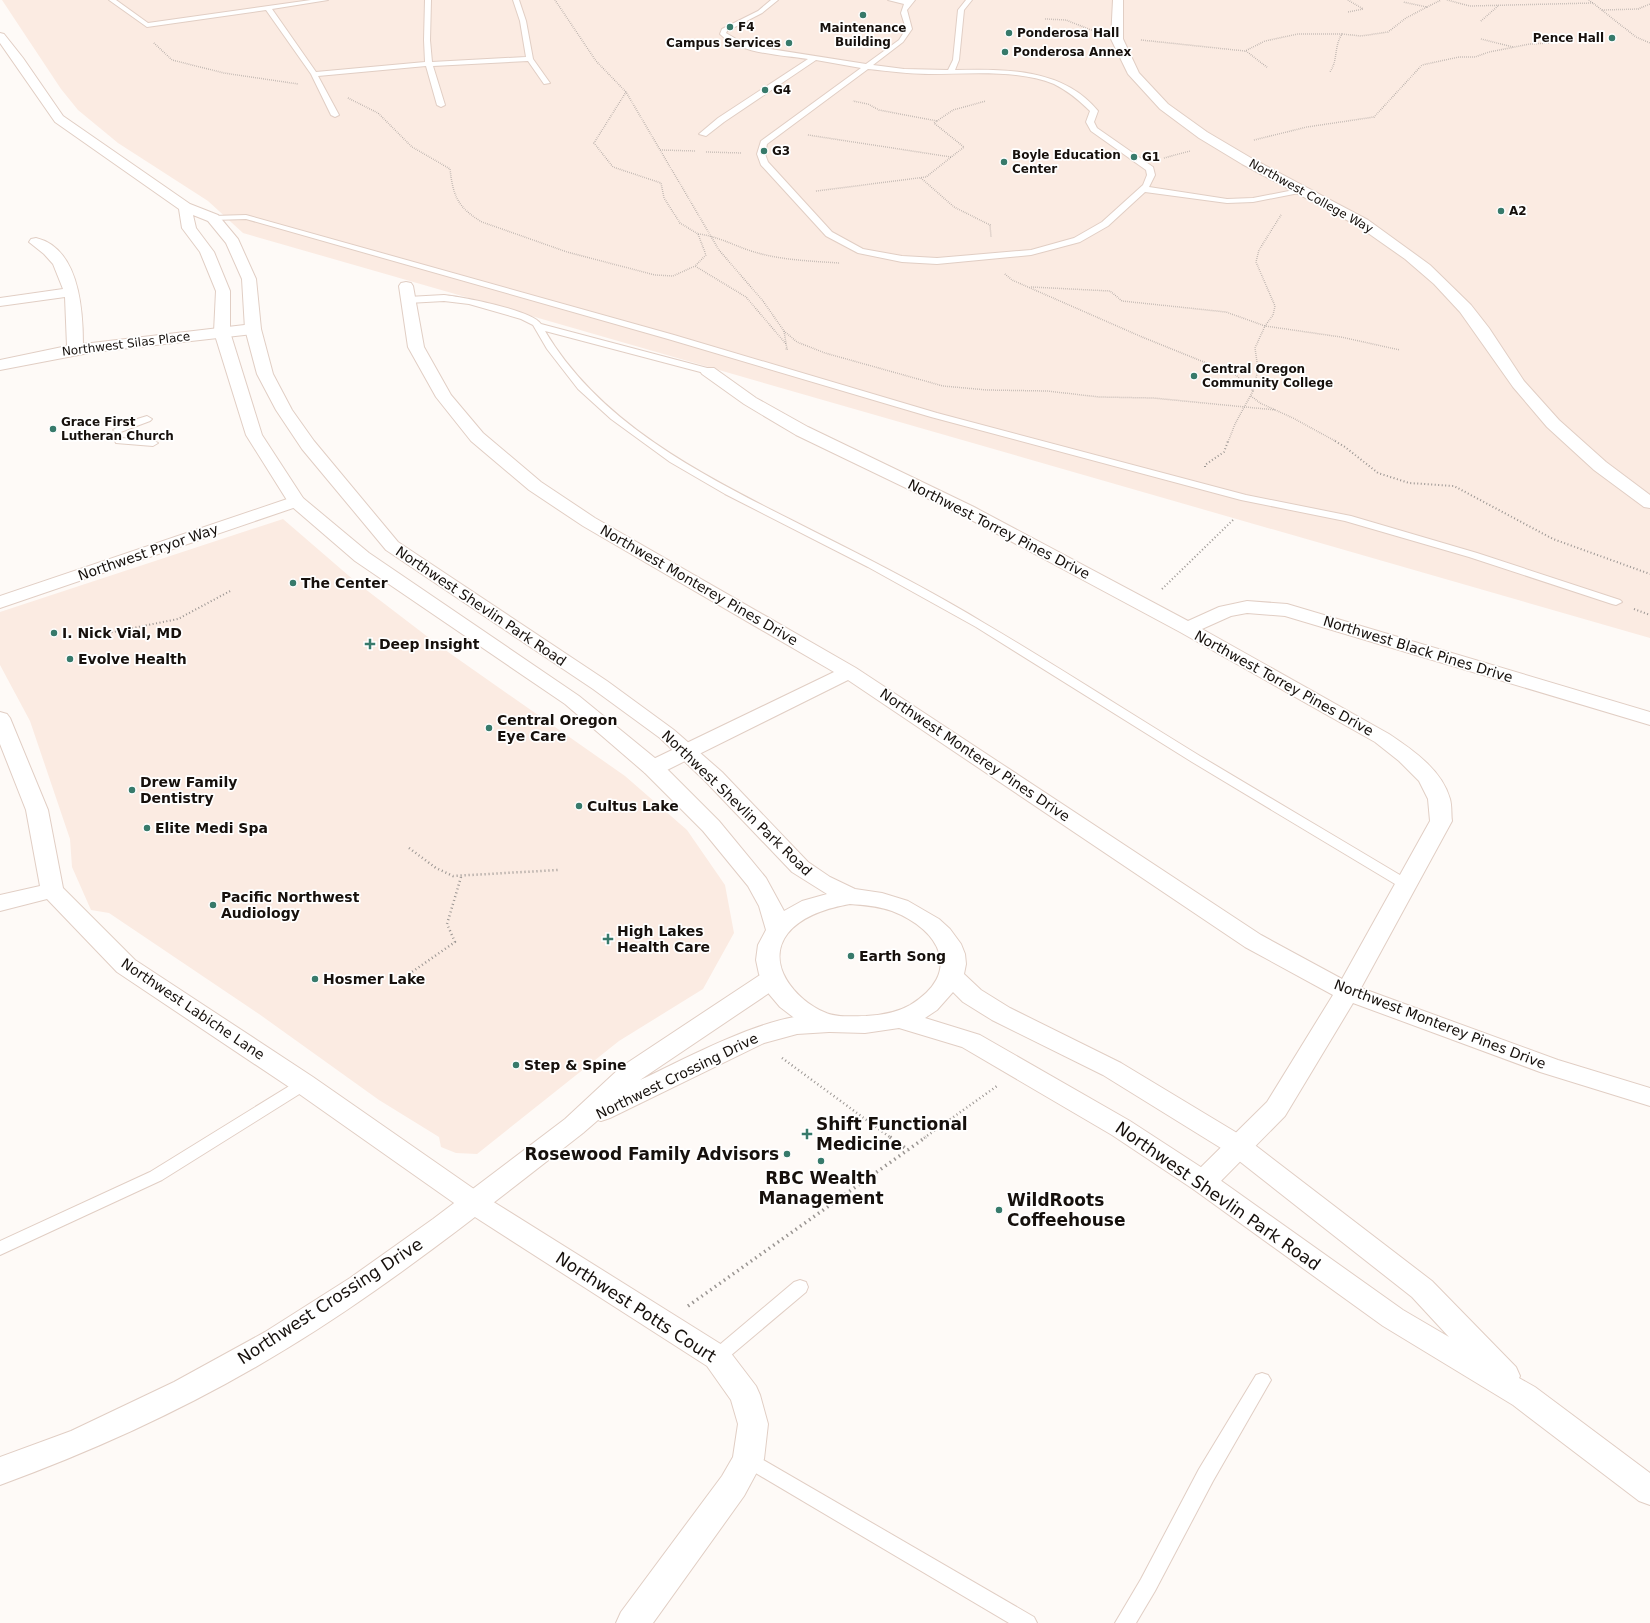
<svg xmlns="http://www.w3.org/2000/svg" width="1650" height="1623" font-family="'DejaVu Sans',sans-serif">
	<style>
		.built { fill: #fbebe2 }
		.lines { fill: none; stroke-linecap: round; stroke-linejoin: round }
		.service-casing { stroke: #e1cec4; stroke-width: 2 }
		.minor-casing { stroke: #e1cec4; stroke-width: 2 }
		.tertiary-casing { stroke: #e1cec4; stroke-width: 2 }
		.secondary-casing { stroke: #e1cec4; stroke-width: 2 }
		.path-far3 { stroke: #9a9592; stroke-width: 1.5; stroke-dasharray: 0.5 1.5; stroke-linecap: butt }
		.path-far2 { stroke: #9a9592; stroke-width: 2; stroke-dasharray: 1 2.5; stroke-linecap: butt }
		.path-far1 { stroke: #9a9592; stroke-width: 2.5; stroke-dasharray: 1 3; stroke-linecap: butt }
		.path { stroke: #9a9592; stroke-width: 3.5; stroke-dasharray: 1.5 4; stroke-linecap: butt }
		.service { fill: #fff; fill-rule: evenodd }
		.minor { fill: #fff; fill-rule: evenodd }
		.tertiary { fill: #fff; fill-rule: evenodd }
		.secondary { fill: #fff; fill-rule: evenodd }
		.poi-dot { fill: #377a6b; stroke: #fff; stroke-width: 1.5 }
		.labels { text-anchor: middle; stroke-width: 3.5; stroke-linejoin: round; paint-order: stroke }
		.far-poi-label { font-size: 12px; font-weight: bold; fill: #16100c; stroke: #fff; text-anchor: start }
		.far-street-label { font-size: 12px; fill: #16100c; stroke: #fff }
		.street-label { font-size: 14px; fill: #16100c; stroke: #fff }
		.poi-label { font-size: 14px; font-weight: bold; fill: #16100c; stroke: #fff; text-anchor: start }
		.near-poi-label { font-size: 17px; font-weight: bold; fill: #16100c; stroke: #fff; text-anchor: start }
		.near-street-label { font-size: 17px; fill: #16100c; stroke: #fff }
	</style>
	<rect width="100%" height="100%" fill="#fefaf7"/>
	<g class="built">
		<path d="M2 0H1650V638L243 233 208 201 118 143 78 110 61 89Z"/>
		<path d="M283 519 356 582 441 647 625 776 687 830 725 885 734 933 703 989 619 1041 477 1154 456 1153 441 1147 439 1137 379 1100 259 1014 109 913 91 910 72 867 70 839 30 721 0 665V612Z"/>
	</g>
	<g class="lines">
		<defs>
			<g id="service">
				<path d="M109 0H116L148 23 311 0H328L272 9 316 72 425 62 424 40 425 0H431L430 40 432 62 526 57 520 21 513 0H519L526 21 533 59 550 83 544 84 528 61 433 66 445 105 441 107 437 105 426 66 318 76 339 115 335 117 331 115 311 74 266 10 147 27Z"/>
				<path d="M771 0H778L762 13 727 31 726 33 741 42 758 47 866 64 899 40 906 29 901 13 904 4 888 0H915L907 10 912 29 903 42 873 65 904 69 948 70 953 60 958 10 966 0H972L964 10 959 60 955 70C1005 69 1063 68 1098 111L1094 122 1097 128 1153 167 1155 175 1149 187 1227 199 1253 198 1304 188 1308 190 1304 192 1253 202 1227 203 1145 192 1108 226 1080 242 1031 255 937 264 902 262 858 253 826 236 761 165 757 154 761 141 861 68 816 60 724 122 706 136 699 134 718 118 808 59C782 55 739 54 720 34L722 29 758 11ZM868 69C889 71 909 74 929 74 967 74 1018 69 1054 84 1068 91 1079 100 1090 111L1086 122 1091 131 1146 170 1147 175 1143 185 1102 222 1074 238 1031 250 937 258 902 256 863 249 832 232 768 162 765 154 767 144Z"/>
				<path d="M246 215 674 335 937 413 1246 495 1351 516 1477 553 1620 600 1622 602 1616 605 1612 604 1469 557 1345 521 1241 500 931 417 668 339 246 219 213 220 209 218 213 216Z"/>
				<path d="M444 295C462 297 532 310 541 324L711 369V373L708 374 545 331C603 429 713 480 811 530 869 559 928 589 984 623 1057 666 1128 712 1200 756 1270 798 1340 839 1410 881L1412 884 1410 887H1400L1192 762 976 627 868 567 725 494 670 462 611 419 578 389 547 349 533 325 521 319 469 304 444 301 408 303 404 300 408 297Z"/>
				<path d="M147 416 152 419 150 421 118 433 113 430 124 423Z"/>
				<path d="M120 438 153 440 158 443 153 446 116 443 115 441Z"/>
				<path d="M304 1078 309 1080 312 1084 309 1088 162 1180 0 1255V1241L150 1172 299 1080Z"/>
				<path d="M800 1280 806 1282 808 1287 806 1292 723 1362 717 1364 711 1362 708 1357 711 1352 794 1282Z"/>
				<path d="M1262 1373 1268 1375 1271 1380 1213 1481 1155 1591 1136 1623H1115L1141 1579 1199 1469 1256 1375Z"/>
				<path d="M748 1451 1034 1617 1037 1623H1009L742 1465 739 1459 742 1453Z"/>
			</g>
			<g id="minor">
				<path d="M36 238C79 248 83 309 83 344L253 324 258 326 261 329 258 332 253 334 94 352 0 370V360L67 346 65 297 0 306V298L63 289 53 264 44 254 29 242 31 239Z"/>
				<path d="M406 282 411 283 413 286 424 347 451 395 483 433 541 482 595 518 856 668 1261 935 1342 979 1430 821 1428 799 1419 781 1399 761 1375 742 1180 632 962 515 796 435 744 404 702 374 700 371 702 368H714L756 398 808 427 974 507 1188 621 1219 607 1247 601 1287 604 1650 712V725L1285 616 1247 613 1231 616 1202 629 1389 734C1413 750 1442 770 1450 799 1452 806 1451 814 1452 821L1361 988 1558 1060 1650 1088V1106L1540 1072 1353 1003 1285 1116 1213 1189 1203 1192 1193 1189 1189 1182 1193 1175 1267 1102 1333 995 1245 947 848 680 661 773 653 774 645 773 642 768 645 763 834 672 583 526 529 490 471 441 436 397 408 347 399 286 401 283Z"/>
				<path d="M296 496 302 497 305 501 302 505 0 608V596Z"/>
				<path d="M0 712 7 714 10 718 48 810 63 888 135 960 313 1077 484 1196 727 1348 756 1386 760 1395 768 1424 764 1459 744 1496 653 1623H616L621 1612 722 1476 733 1457 738 1424 731 1400 707 1366 464 1210 295 1091 117 972 47 899 0 911V895L40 886 26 810 0 744Z"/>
			</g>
			<g id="tertiary">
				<path d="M1113 0H1123V39L1139 73 1168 104 1207 132 1251 158 1368 220 1430 265 1471 305 1489 328 1524 381 1559 420 1606 462 1650 495V508L1644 507 1594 470 1547 427 1513 387 1460 312 1434 284 1405 259 1358 226 1242 164 1199 138 1160 109 1128 74 1111 39Z"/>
				<path d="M772 971 781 973 784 979 781 985 640 1080C688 1058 786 1002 838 1017L841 1023 838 1029 829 1032 797 1034 764 1043 610 1118 601 1121 598 1120 583 1133C487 1208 391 1285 286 1349 196 1404 99 1449 0 1485V1457L71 1431 174 1382 265 1332 350 1278 433 1219 565 1119 621 1067 763 973Z"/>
			</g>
			<path id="secondary" d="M0 33 4 34 23 58 63 116 190 204 218 215 238 239 256 279 261 329 273 374 292 410 314 441 398 542 607 681 674 730 722 772 808 862 830 877 855 889 882 893 908 901 939 919 950 929 961 944 965 954 966 964 964 974 981 990 1010 1008 1121 1063 1247 1139 1432 1281 1516 1367 1520 1376 1519 1378 1535 1387 1650 1473V1505L1639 1501 1513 1405 1383 1326 1193 1189 1112 1135 962 1047 899 1028 865 1033 830 1032 807 1025 793 1017 780 1007 769 994 759 974 756 960 758 945 766 930 759 906 748 886 703 831 645 773 565 704 355 561 290 505 246 435 214 332 216 291 200 252 182 228 179 209 55 122 0 43ZM193 215 208 221 226 243 242 279 245 329 257 374 276 410 302 449 386 550 593 689 660 738 706 782 792 872 827 894 802 901 784 911 766 878 719 821 661 763 579 696 369 553 303 498 262 435 230 332V291L214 252 196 228ZM850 904C864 905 878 906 892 911 941 930 963 973 910 1005 896 1013 881 1015 866 1016 853 1016 836 1018 824 1012 796 1000 764 964 788 933 803 915 828 908 850 904ZM953 992 963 1002 992 1020 1103 1075 1229 1153 1412 1297 1449 1337 1403 1310 1213 1175 1130 1121 980 1035 925 1018 937 1010Z"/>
		</defs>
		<use href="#service" class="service-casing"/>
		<use href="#minor" class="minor-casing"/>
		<use href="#tertiary" class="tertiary-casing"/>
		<use href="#secondary" class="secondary-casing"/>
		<g class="path-far3">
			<path d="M555 0 596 61 626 92 719 250 763 301 784 331 787 349H785"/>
			<path d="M1348 0 1363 9 1348 12"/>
			<path d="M1447 0 1470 6 1593 3"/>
			<path d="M1589 0 1636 37 1650 43"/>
			<path d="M1427 7 1441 0"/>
			<path d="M1602 10 1638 9 1650 4"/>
			<path d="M1045 19 1066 20 1096 32"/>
			<path d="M1481 21 1498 6"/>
			<path d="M1342 34 1361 36 1388 32 1406 18 1427 7 1403 2"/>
			<path d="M1481 39 1513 47"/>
			<path d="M1141 40 1245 51 1265 41 1298 34H1342C1334 46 1338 60 1330 72"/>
			<path d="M154 43 172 60 224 73 298 84"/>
			<path d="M1246 51 1268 68"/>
			<path d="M626 92 594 143 613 167 661 183 664 198 680 223 698 234 706 255 695 266 746 297 786 344"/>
			<path d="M348 98 378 113 412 147 450 169C453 196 458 208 482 222L567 252 655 275 673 276 695 266"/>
			<path d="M937 121 953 110 986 101"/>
			<path d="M808 135 951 157"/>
			<path d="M1254 140 1307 127 1374 117 1422 65 1459 57H1475L1489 52 1530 44 1550 43"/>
			<path d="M660 150 695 151"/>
			<path d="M706 152 741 153"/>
			<path d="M1164 158 1190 151"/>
			<path d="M921 178 954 207 990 225 991 237"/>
			<path d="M816 191 926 177 964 147 934 123 937 121 879 110 868 104 853 101"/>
			<path d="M698 234C717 236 733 245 751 251 779 260 810 261 839 263"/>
			<path d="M1005 274 1012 280 1142 337 1236 375 1253 391 1235 424 1228 442"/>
			<path d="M1031 287 1110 291 1122 301 1226 312 1265 326 1341 337 1400 350"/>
			<path d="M784 331 797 342 825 353 943 386 987 390 1047 391 1099 397 1153 398 1276 410"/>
			<path d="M1253 391 1258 369 1255 348 1265 326 1273 315 1275 306 1256 262 1259 250 1281 215"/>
			<path d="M1251 396 1260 403 1293 418 1337 442"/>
		</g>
		<g class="path-far2">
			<path d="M1335 441 1345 447 1378 473 1409 483 1454 486 1553 539 1650 574"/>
			<path d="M1205 467V465L1224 452 1228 441"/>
			<path d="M1162 589 1234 519"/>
			<path d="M1634 609 1650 615"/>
			<path d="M108 633 178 619 232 590"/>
		</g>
		<g class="path-far1">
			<path d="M409 848 436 868 453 876 558 870"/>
			<path d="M399 981 455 942 447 924 461 877"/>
			<path d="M782 1058 891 1138"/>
			<path d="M924 1138 997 1086"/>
		</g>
		<g class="path">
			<path d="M890 1137 908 1150"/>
			<path d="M688 1306 926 1137"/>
		</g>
		<use href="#service" class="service"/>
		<use href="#minor" class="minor"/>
		<use href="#tertiary" class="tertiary"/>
		<use href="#secondary" class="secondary"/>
	</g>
	<g class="poi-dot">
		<circle cx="863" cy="15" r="4"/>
		<circle cx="730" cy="27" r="4"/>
		<circle cx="1009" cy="33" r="4"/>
		<circle cx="1612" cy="38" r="4"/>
		<circle cx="789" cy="43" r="4"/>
		<circle cx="1005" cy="52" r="4"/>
		<circle cx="765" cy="90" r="4"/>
		<circle cx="764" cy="151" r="4"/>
		<circle cx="1134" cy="157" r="4"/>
		<circle cx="1004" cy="162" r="4"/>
		<circle cx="1501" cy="211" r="4"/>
		<circle cx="1194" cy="376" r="4"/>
		<circle cx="53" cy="429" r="4"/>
		<circle cx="293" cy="583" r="4"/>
		<circle cx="54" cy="633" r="4"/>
		<path d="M368 638h4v4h4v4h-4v4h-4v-4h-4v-4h4z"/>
		<circle cx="70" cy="659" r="4"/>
		<circle cx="489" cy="728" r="4"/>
		<circle cx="132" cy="790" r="4"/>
		<circle cx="579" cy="806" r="4"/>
		<circle cx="147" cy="828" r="4"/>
		<circle cx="213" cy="905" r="4"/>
		<path d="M606 933h4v4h4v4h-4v4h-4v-4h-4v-4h4z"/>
		<circle cx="851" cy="956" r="4"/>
		<circle cx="315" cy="979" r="4"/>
		<circle cx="516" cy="1065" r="4"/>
		<path d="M805 1128h4v4h4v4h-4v4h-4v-4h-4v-4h4z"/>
		<circle cx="787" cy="1154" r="4"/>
		<circle cx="821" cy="1161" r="4"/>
		<circle cx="999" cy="1210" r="4"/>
	</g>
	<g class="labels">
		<g class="far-poi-label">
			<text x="738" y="31">F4</text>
			<text x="863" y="32" text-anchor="middle">Maintenance<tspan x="863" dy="14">Building</tspan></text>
			<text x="1017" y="37">Ponderosa Hall</text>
			<text x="1604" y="42" text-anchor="end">Pence Hall</text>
			<text x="781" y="47" text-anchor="end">Campus Services</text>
			<text x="1013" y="56">Ponderosa Annex</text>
			<text x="773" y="94">G4</text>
			<text x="772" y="155">G3</text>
			<text x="1012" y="159">Boyle Education<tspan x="1012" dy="14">Center</tspan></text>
			<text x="1142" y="161">G1</text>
			<text x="1509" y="215">A2</text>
			<text x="1202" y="373">Central Oregon<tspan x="1202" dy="14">Community College</tspan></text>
			<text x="61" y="426">Grace First<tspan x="61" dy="14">Lutheran Church</tspan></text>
		</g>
		<g class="far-street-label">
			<text transform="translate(1311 196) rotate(29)" y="4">Northwest College Way</text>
			<text transform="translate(126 344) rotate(-7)" y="4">Northwest Silas Place</text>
		</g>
		<g class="street-label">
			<text transform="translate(999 529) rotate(27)" y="5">Northwest Torrey Pines Drive</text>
			<text transform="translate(148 552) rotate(-19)" y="5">Northwest Pryor Way</text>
			<text transform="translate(699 585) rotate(30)" y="5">Northwest Monterey Pines Drive</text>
			<text transform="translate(481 606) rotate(34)" y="5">Northwest Shevlin Park Road</text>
			<text transform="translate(1418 649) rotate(17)" y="5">Northwest Black Pines Drive</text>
			<text transform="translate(1284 683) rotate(29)" y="5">Northwest Torrey Pines Drive</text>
			<text transform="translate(975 755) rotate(34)" y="5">Northwest Monterey Pines Drive</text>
			<text transform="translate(737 803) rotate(44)" y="5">Northwest Shevlin Park Road</text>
			<text transform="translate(193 1009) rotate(34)" y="5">Northwest Labiche Lane</text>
			<text transform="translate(1440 1024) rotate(21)" y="5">Northwest Monterey Pines Drive</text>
			<text transform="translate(677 1076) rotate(-26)" y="5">Northwest Crossing Drive</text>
		</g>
		<g class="poi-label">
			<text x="301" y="588">The Center</text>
			<text x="62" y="638">I. Nick Vial, MD</text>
			<text x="379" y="649">Deep Insight</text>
			<text x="78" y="664">Evolve Health</text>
			<text x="497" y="725">Central Oregon<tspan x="497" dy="16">Eye Care</tspan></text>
			<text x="140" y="787">Drew Family<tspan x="140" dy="16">Dentistry</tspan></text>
			<text x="587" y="811">Cultus Lake</text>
			<text x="155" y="833">Elite Medi Spa</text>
			<text x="221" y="902">Pacific Northwest<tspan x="221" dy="16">Audiology</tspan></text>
			<text x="617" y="936">High Lakes<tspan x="617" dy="16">Health Care</tspan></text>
			<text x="859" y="961">Earth Song</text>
			<text x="323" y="984">Hosmer Lake</text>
			<text x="524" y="1070">Step &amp; Spine</text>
		</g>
		<g class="near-poi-label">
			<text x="816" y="1130">Shift Functional<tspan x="816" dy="20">Medicine</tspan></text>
			<text x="779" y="1160" text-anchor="end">Rosewood Family Advisors</text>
			<text x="821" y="1184" text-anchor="middle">RBC Wealth<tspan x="821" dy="20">Management</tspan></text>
			<text x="1007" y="1206">WildRoots<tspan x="1007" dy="20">Coffeehouse</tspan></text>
		</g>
		<g class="near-street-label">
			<text transform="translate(1218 1196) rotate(35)" y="6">Northwest Shevlin Park Road</text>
			<text transform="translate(330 1301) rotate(-33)" y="6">Northwest Crossing Drive</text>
			<text transform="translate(636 1307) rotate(33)" y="6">Northwest Potts Court</text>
		</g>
	</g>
</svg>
